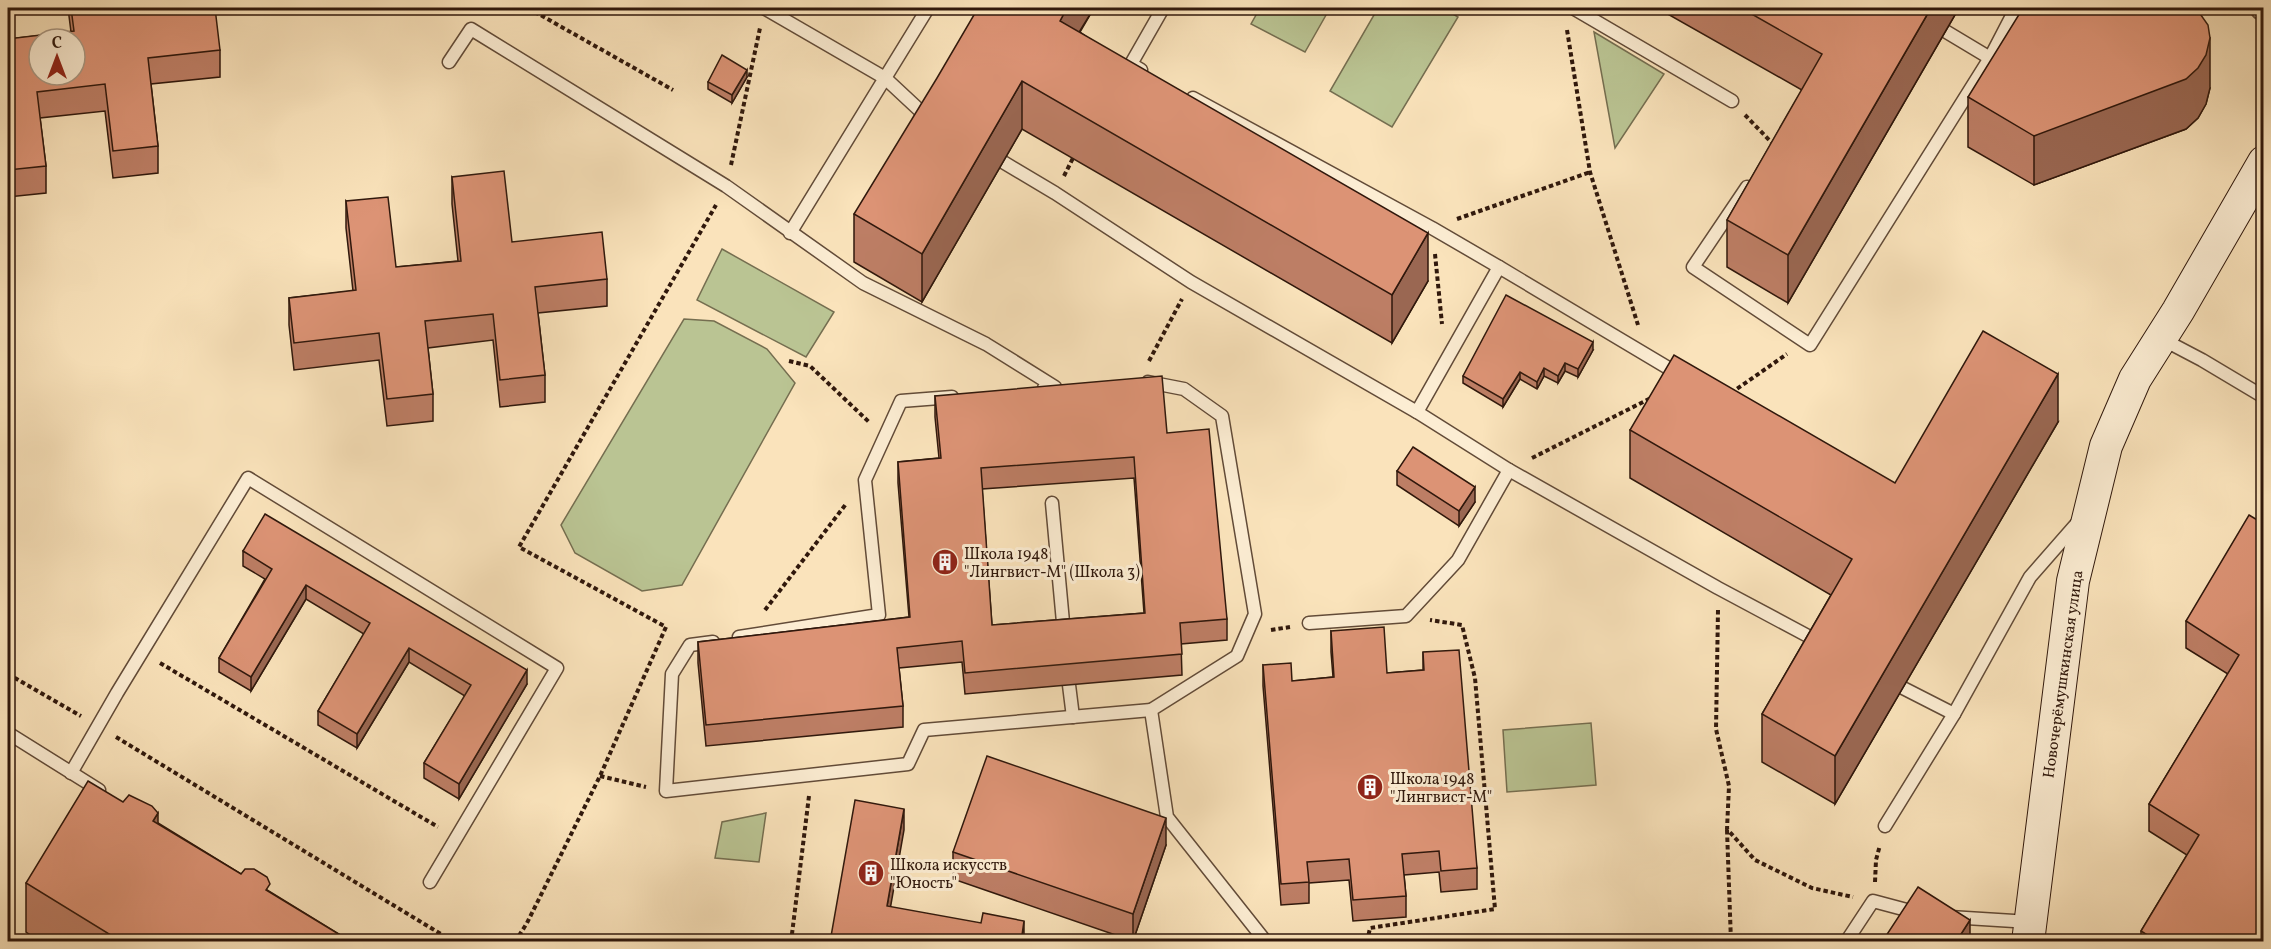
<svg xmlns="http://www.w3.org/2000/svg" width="2271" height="949" font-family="Vollkorn,serif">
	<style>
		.green { fill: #bac493; stroke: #756e50; stroke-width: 1.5 }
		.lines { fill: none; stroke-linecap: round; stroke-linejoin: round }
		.lane-casing { stroke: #624b38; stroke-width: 15 }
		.street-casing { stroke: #624b38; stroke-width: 26 }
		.secondary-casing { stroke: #30180c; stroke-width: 34 }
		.path { stroke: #30180c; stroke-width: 4; stroke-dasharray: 4.5 3; stroke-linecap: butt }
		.lane { stroke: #fcedd3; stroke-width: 12 }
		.street { stroke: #fcedd3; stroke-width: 22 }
		.secondary { stroke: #fcedd3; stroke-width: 32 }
		.wall { fill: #bd7e65; stroke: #30180c; stroke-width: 1.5; fill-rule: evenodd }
		.shaded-wall { fill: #9a6752; stroke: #30180c; stroke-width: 1.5 }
		.building { fill: #dc9375; stroke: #30180c; stroke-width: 1.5; fill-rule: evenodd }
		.labels { text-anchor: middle; stroke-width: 6; stroke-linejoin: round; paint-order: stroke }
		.poi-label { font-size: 16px; fill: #30180c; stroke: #fcedd3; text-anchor: start }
		.street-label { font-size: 16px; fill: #30180c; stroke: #fcedd3 }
	</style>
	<rect width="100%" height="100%" fill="#fae3bb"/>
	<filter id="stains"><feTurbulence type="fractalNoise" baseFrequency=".00333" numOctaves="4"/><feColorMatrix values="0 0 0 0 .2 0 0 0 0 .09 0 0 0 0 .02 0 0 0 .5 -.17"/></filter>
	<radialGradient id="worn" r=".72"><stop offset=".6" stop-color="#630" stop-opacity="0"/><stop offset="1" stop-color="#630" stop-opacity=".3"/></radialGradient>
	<g class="green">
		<path d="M1260 8H1330L1305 52 1251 24Z"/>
		<path d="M1378 8H1443L1458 17 1392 127 1330 91Z"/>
		<path d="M1594 32 1664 74 1615 148Z"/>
		<path d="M722 249 834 312 806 357 697 300Z"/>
		<path d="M684 319 714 321 767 349 795 383 682 585 642 591 575 553 561 525Z"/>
		<path d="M1591 723 1596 785 1507 792 1503 730Z"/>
		<path d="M766 813 759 862 715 858 722 822Z"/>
	</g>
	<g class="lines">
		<defs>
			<g id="lane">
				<path d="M764 8 885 78 790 233"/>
				<path d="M928 8 885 78 929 119"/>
				<path d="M1573 8 1732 101"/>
				<path d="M1945 31 1990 58"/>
				<path d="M449 62 471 29 726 186 863 283 986 344 1055 387 1044 388"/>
				<path d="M1141 70 1131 64 1163 8"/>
				<path d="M1193 98 1432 228 1499 267"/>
				<path d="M1003 162 1055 193 1191 282 1417 412 1509 470 1718 588 1821 643"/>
				<path d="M1747 187 1693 267 1810 345 1990 58 2016 8"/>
				<path d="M2162 339 2202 360 2264 397"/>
				<path d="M1148 382 1184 389 1222 416 1255 614 1237 656 1151 710 1167 817 1266 942"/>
				<path d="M1417 412 1499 267 1680 375"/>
				<path d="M1052 503 1064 633"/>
				<path d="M1309 623 1406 616 1458 560 1509 470"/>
				<path d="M739 637 879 615 865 480 901 401 952 397"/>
				<path d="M713 642 690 645 672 674 666 791 908 764 924 730 1151 710"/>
				<path d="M1069 685 1073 717"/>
				<path d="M1903 688 1954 714"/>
				<path d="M8 733 99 790"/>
				<path d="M71 773 117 693 248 478 557 668 430 882"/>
				<path d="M1885 826 1954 714 2030 577 2079 521"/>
				<path d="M1950 917 2030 922"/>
				<path d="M1846 942 1873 901 1918 913"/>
			</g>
			<path id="street" d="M2262 8 2264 9"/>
			<path id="secondary" d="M2028 942 2073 581 2106 446 2135 379 2178 311 2264 162"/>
		</defs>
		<use href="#lane" class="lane-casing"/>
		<use href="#street" class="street-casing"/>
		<use href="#secondary" class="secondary-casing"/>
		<g class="path">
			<path d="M528 8 673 90"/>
			<path d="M1567 30 1590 172 1638 325"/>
			<path d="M1745 115 1775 146"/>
			<path d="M731 165 760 28"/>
			<path d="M1064 176 1073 158"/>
			<path d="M1457 219 1590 172"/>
			<path d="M1435 254 1442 324"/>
			<path d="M789 361 810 366 869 422"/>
			<path d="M1149 361 1182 299"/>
			<path d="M1731 393 1787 354"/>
			<path d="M1532 458 1651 398"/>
			<path d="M765 610 846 504"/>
			<path d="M1718 610 1716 729 1729 786 1727 829 1755 860 1812 888 1853 897"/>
			<path d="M1271 630 1290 627"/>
			<path d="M160 663 438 827"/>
			<path d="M8 674 81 716"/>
			<path d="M116 737 454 942"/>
			<path d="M600 776 646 787"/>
			<path d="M1727 830 1731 942"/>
			<path d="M1875 882 1876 860 1880 845"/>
			<path d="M515 942 527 923 600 776 666 627 519 547 716 205"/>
			<path d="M791 942 809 796"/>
			<path d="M1049 942 1050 939"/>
			<path d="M1367 942 1370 928 1495 909 1475 678 1462 625 1430 620"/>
		</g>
		<use href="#lane" class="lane"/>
		<use href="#street" class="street"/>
		<use href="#secondary" class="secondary"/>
	</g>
	<g class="wall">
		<path d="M68 8H124L125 13 220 50V77L151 84 158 146V173L113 178 105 111 40 118 46 166V193L8 197V31V39L71 32Z"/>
		<path d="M1094 8 1080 32 1428 281 1392 343 1022 129 922 302 854 262V214Z"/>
		<path d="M1657 8H1959L1788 303 1727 267V220L1802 90Z"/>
		<path d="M747 77 732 103 708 89V82Z"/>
		<path d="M2210 88 2206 104 2198 118 2186 129 2034 185 1968 147V97Z"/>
		<path d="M452 177 512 242 607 279V306L538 313 545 375V402L500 407 493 340 428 348 433 394V421L387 426 379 360 294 370 289 325V298L353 291 346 228V201L396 267 458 261 452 204Z"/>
		<path d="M1593 350 1578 377 1565 371 1558 383 1544 376 1537 389 1520 379 1503 407 1463 383V376Z"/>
		<path d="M935 396 1167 433 1227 619V640L1181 644 1182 675 965 694 962 662 899 668 903 706V727L706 746 698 663V642L909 617 898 483V462L939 458 935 417ZM1134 478 1144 613 992 625 982 489Z"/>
		<path d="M2058 422 1835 804 1762 762V714L1831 595 1630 478V430L1895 483Z"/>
		<path d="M1397 471 1475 502 1459 526 1397 485Z"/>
		<path d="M2264 524V942H2141V931L2187 855 2149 831V804L2228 674 2186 648V621Z"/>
		<path d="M243 551 527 684 459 799 424 778V763L465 696 409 662 357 748 318 725V711L364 634 306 599 251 691 219 672V658L265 579 243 566Z"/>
		<path d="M1331 631 1387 673 1423 670V652L1477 868V889L1441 892 1439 872 1404 875 1406 896V917L1353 921 1349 880 1309 883V903L1281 905 1263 686V665L1292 681 1333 677 1331 652Z"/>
		<path d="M158 823 350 941 372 942H41L26 932V883Z"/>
		<path d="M1166 845 1133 941 953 879V852Z"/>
	</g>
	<g class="shaded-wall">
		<path d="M1067 8H1094L1078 34 1060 21Z"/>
		<path d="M1931 8H1959L1788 303V255Z"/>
		<path d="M2210 38V88L2206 104 2198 118 2186 129 2034 185V136Z"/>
		<path d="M747 70V77L732 103V95Z"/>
		<path d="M1022 81V129L922 302V254Z"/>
		<path d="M1428 233V281L1392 343V295Z"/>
		<path d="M1593 342V350L1578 377V369Z"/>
		<path d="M1565 363V371L1558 383V376Z"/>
		<path d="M1544 368V376L1537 389V382Z"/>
		<path d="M1520 372V379L1503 407V399Z"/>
		<path d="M2058 374V422L1835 804V756Z"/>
		<path d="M1475 487V502L1459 526V511Z"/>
		<path d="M306 585V599L251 691V677Z"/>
		<path d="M409 648V662L357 748V734Z"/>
		<path d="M527 670V684L459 799V784Z"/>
		<path d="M904 809V830L887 927V906Z"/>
		<path d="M158 813V863L153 821Z"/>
		<path d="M1166 818V845L1133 941V914Z"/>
		<path d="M1970 920V942H1956Z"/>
		<path d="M1024 921V942H1021Z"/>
	</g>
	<g class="building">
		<path d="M71 8H124L125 13 171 8H215L220 50 148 58 158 146 113 151 105 84 37 92 46 166 8 170V31V39L74 31ZM39 39H75V75H39Z"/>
		<path d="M978 8H1067L1060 21 1428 233 1392 295 1022 81 922 254 854 214 937 78Z"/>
		<path d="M1741 8H1931L1788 255 1727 220 1822 54Z"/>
		<path d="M2023 8H2196L2208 25 2210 38 2206 55 2198 68 2186 79 2034 136 1968 97Z"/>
		<path d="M722 55 747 70 732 95 708 82Z"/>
		<path d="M504 171 512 242 602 232 607 279 535 287 545 375 500 380 493 314 425 321 433 394 387 399 379 333 294 343 289 298 356 290 346 201 388 197 396 267 461 261 452 177Z"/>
		<path d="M1506 295 1593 342 1578 369 1565 363 1558 376 1544 368 1537 382 1520 372 1503 399 1463 376Z"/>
		<path d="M1983 331 2058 374 1835 756 1762 714 1852 559 1630 430 1674 355 1895 483Z"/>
		<path d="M1162 376 1167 433 1209 429 1227 619 1180 623 1182 654 965 673 962 641 897 648 903 706 706 725 698 642 910 617 898 462 941 458 935 396ZM1134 457 1145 613 992 625 981 468Z"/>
		<path d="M1413 447 1475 487 1459 511 1397 471Z"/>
		<path d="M265 514 527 670 459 784 424 763 471 685 409 648 357 734 318 711 370 623 306 585 251 677 219 658 272 569 243 551Z"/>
		<path d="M2249 515 2264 524V942H2158L2141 931 2199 835 2149 804 2239 655 2186 621Z"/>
		<path d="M1384 627 1387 673 1424 670 1423 652 1459 650 1477 868 1441 871 1439 851 1402 854 1406 896 1353 900 1349 859 1307 862 1309 882 1281 884 1263 665 1291 663 1292 681 1334 677 1331 631Z"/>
		<path d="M987 756 1166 818 1133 914 953 852Z"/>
		<path d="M88 781 123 802 129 795 152 806 158 813 153 821 241 874 245 869H254L267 877 270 884 266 890 350 941 354 936 362 935 372 942H122L26 883Z"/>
		<path d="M855 800 904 809 887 906 981 923 983 913 1024 921 1021 942H830Z"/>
		<path d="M1918 887 1970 920 1956 942H1882Z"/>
	</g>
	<defs>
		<symbol id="building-disc" viewBox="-11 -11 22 22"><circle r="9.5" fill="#8f2418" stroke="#fcedd3"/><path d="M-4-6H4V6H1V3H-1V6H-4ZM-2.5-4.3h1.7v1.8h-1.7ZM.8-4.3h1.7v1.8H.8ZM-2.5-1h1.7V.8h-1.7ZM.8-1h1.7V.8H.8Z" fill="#fff"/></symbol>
	</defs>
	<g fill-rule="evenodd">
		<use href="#building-disc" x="930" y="547" width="30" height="30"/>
		<use href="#building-disc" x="1355" y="772" width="30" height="30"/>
		<use href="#building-disc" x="856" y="858" width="30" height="30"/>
	</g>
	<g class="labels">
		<g class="poi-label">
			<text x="964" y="559">Школа 1948<tspan x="964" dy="18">"Лингвист-М" (Школа 3)</tspan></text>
			<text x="1390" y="784">Школа 1948<tspan x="1390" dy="18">"Лингвист-М"</tspan></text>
			<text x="890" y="870">Школа искусств<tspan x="890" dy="18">"Юность"</tspan></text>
		</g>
		<g class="street-label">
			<text transform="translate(2062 674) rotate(-82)" y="6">Новочерёмушкинская улица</text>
		</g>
	</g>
	<rect width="2271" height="949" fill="none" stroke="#fae3bb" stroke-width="30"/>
	<rect x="9" y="9" width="2253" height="931" fill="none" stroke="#30180c" stroke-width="3"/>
	<rect x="15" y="15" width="2241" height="919" fill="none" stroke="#30180c" stroke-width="1.5"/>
	<g transform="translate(57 57)"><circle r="28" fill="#fcedd3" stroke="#aa9883" stroke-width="1.5"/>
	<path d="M0-4.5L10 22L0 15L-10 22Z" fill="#8f2418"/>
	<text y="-9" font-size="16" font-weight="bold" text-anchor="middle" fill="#30180c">С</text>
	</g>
	<rect width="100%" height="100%" filter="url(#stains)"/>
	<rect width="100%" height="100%" fill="url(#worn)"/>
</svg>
